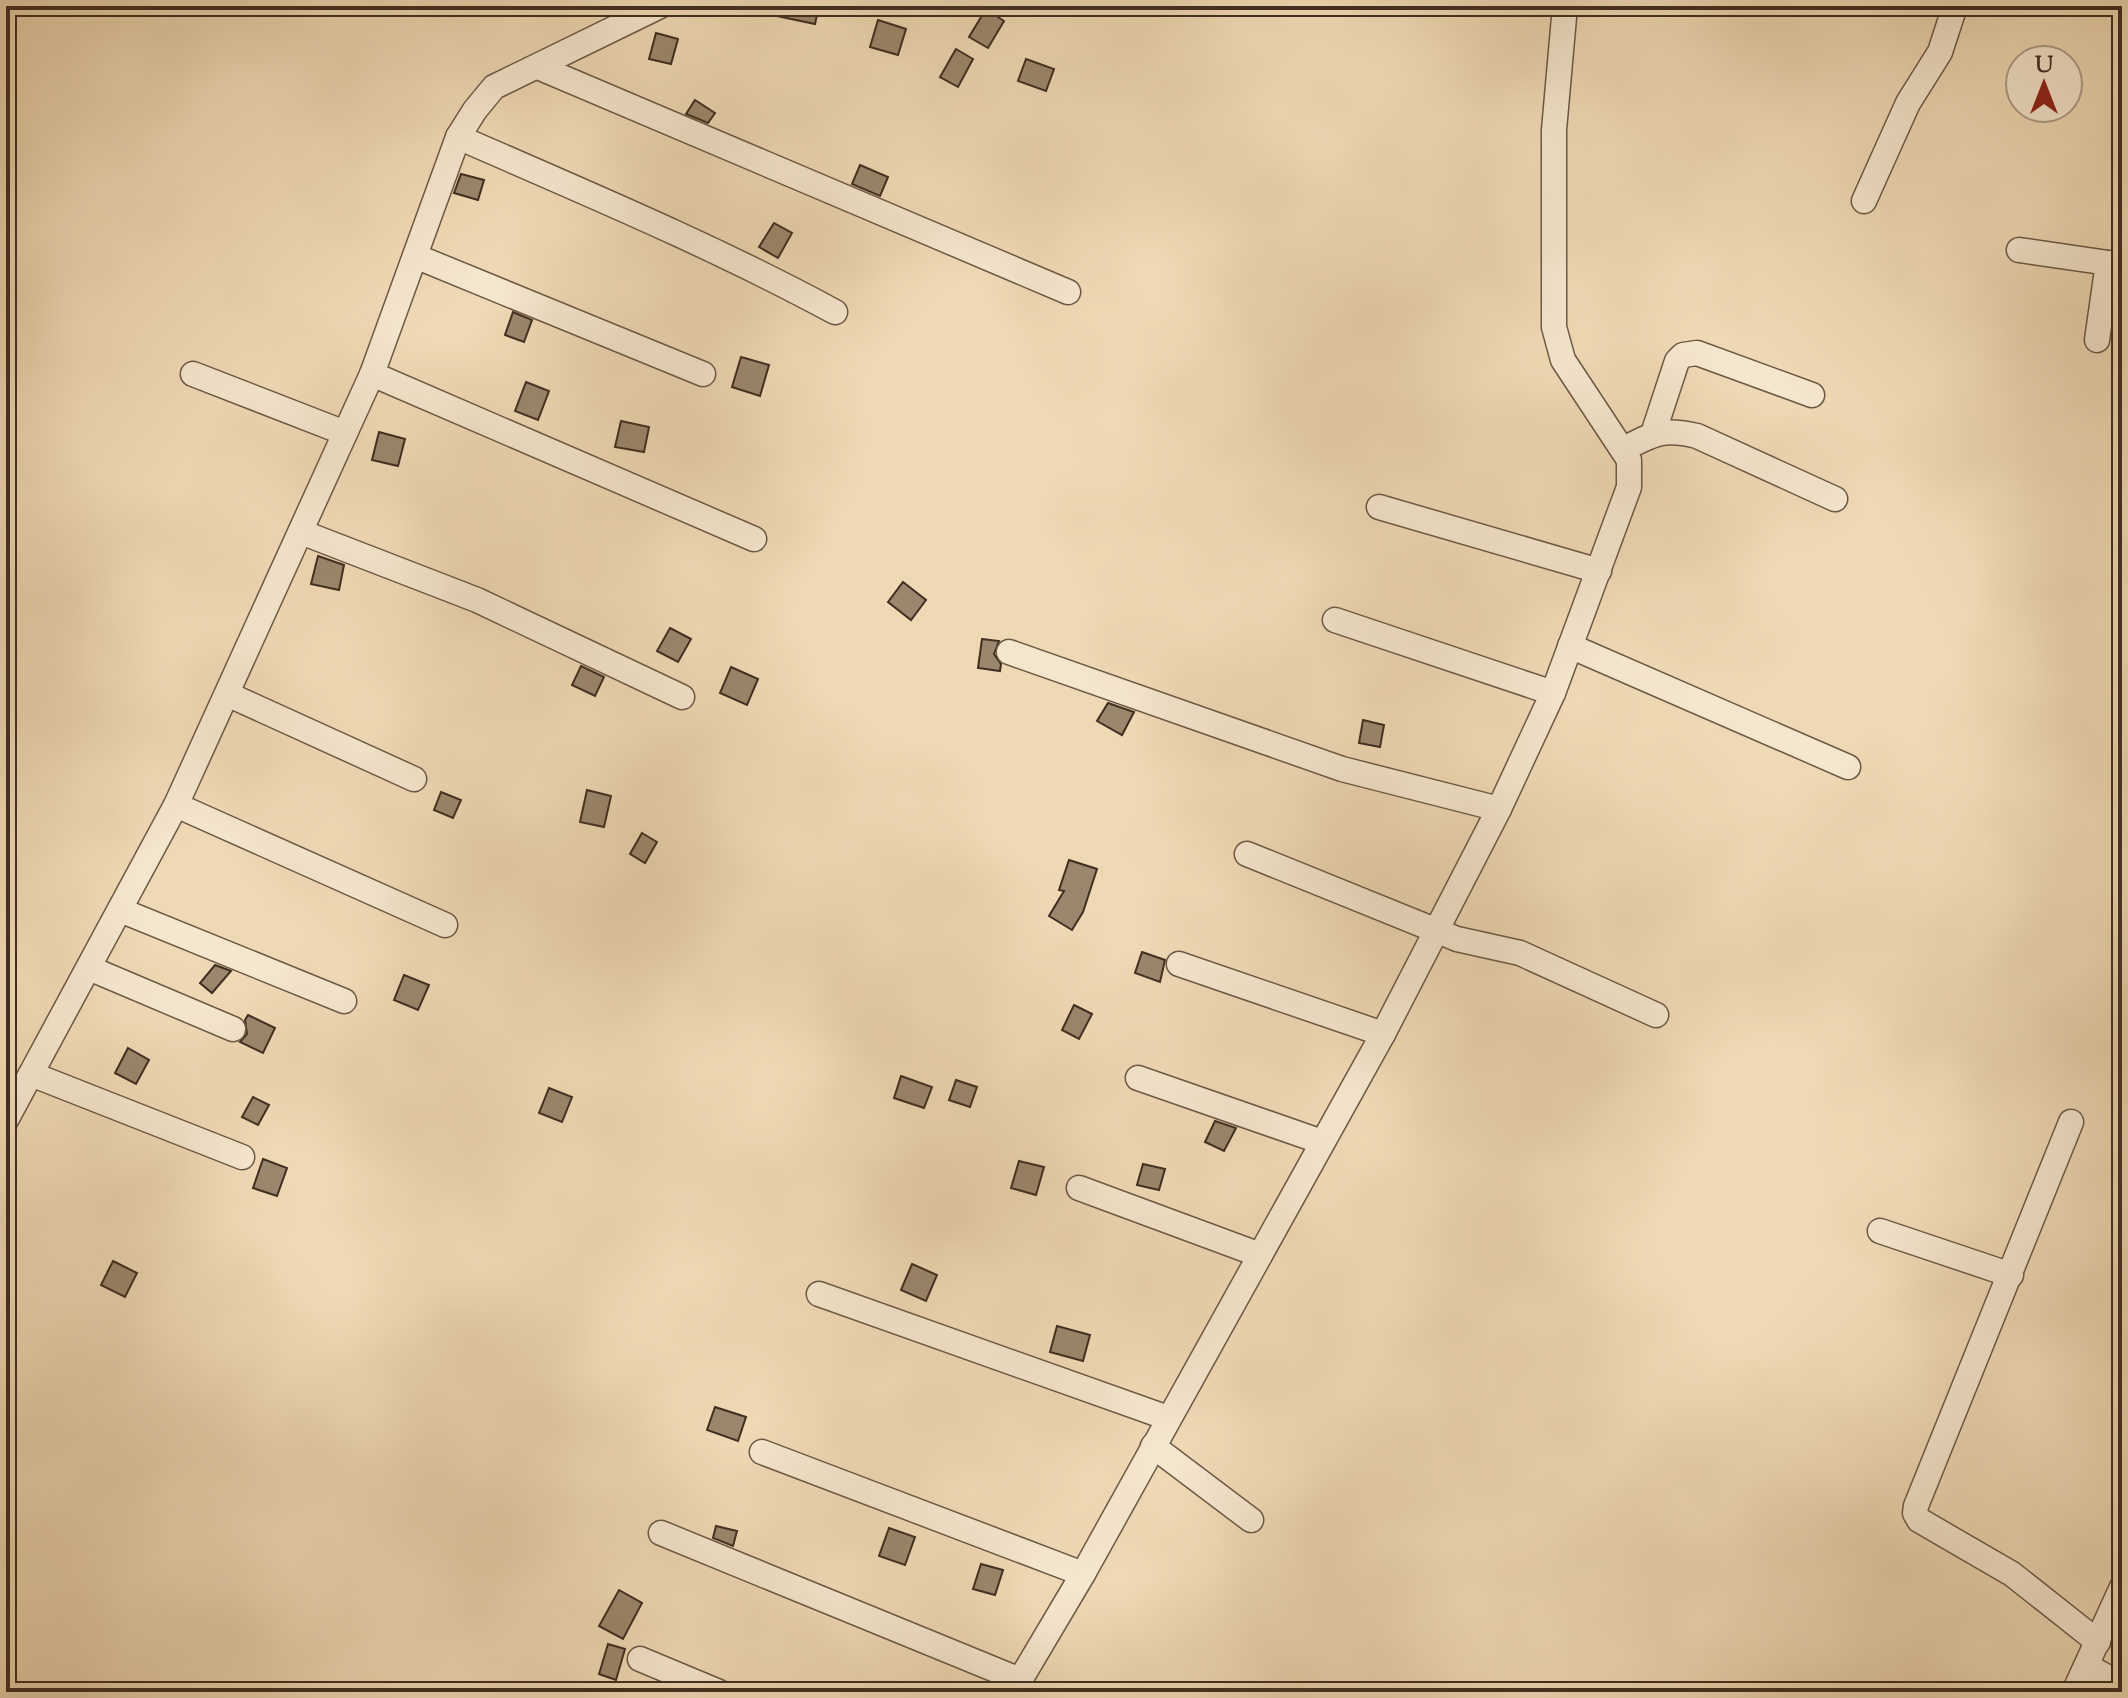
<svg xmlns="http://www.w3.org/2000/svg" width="2128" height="1698" font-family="'Sorts Mill Goudy',serif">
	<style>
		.building { fill: #9b876d; stroke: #402e21; stroke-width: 2 }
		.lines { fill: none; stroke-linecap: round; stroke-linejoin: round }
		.minor-casing { stroke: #6c5946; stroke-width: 27 }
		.minor { stroke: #f5e6ce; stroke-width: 24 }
	</style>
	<rect width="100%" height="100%" fill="#efd9b4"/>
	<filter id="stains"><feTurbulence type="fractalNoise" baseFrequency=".0025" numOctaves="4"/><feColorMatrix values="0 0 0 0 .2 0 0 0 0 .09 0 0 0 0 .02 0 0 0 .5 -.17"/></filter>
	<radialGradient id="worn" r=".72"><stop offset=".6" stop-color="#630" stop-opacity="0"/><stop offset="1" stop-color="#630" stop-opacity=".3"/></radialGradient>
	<g class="building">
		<path d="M767 6H819L815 24 767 14Z"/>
		<path d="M986 9 1004 21 988 48 969 37Z"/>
		<path d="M878 20 906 29 898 55 870 47Z"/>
		<path d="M656 33 678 39 671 64 649 59Z"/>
		<path d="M956 49 973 59 958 87 940 77Z"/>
		<path d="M1026 59 1054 69 1046 91 1018 81Z"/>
		<path d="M695 100 715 113 708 123 686 114Z"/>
		<path d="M860 165 888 177 880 196 852 184Z"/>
		<path d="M461 174 484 180 478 200 454 193Z"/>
		<path d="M774 223 792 233 778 258 759 247Z"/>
		<path d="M513 312 532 320 524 342 505 335Z"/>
		<path d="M741 357 769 365 760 396 732 387Z"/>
		<path d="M526 382 549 391 538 420 515 411Z"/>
		<path d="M621 421 649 427 644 452 615 447Z"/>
		<path d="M379 432 405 439 398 466 372 460Z"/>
		<path d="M318 556 344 565 339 590 311 584Z"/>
		<path d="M903 582 926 600 911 620 888 602Z"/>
		<path d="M670 628 691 639 678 662 657 651Z"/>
		<path d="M982 639 999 641 994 654 1001 664 1000 671 978 668Z"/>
		<path d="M581 666 604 677 595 696 572 685Z"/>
		<path d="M731 667 758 679 747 705 720 693Z"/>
		<path d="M1108 703 1134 712 1122 735 1097 721Z"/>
		<path d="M1363 720 1384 725 1380 747 1359 743Z"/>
		<path d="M587 790 611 796 604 827 580 822Z"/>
		<path d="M441 792 461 800 453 818 434 810Z"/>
		<path d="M642 833 657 842 645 863 630 854Z"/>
		<path d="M1069 860 1097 869 1083 912 1072 930 1049 916 1064 891 1059 890Z"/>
		<path d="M1142 952 1165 960 1160 982 1135 973Z"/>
		<path d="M215 965 231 971 212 993 200 983Z"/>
		<path d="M404 975 429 985 418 1010 394 1000Z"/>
		<path d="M1074 1005 1092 1014 1079 1039 1062 1030Z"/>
		<path d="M248 1015 275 1028 263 1053 240 1042 247 1034 245 1020Z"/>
		<path d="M128 1048 149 1060 136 1084 115 1073Z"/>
		<path d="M901 1076 932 1087 924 1108 894 1098Z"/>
		<path d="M956 1080 977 1087 970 1107 949 1100Z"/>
		<path d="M549 1088 572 1097 562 1122 539 1113Z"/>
		<path d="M253 1097 269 1105 258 1125 242 1117Z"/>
		<path d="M1215 1121 1236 1128 1224 1151 1205 1142Z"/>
		<path d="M263 1159 287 1168 277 1196 253 1188Z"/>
		<path d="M1019 1161 1044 1167 1036 1195 1011 1188Z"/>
		<path d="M1143 1164 1165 1169 1159 1190 1137 1185Z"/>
		<path d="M113 1261 137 1273 125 1297 101 1285Z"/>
		<path d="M912 1264 937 1275 926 1301 901 1290Z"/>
		<path d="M1057 1326 1090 1335 1083 1361 1050 1352Z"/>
		<path d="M715 1407 746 1417 738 1441 707 1430Z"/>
		<path d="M716 1526 737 1531 733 1546 713 1538Z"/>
		<path d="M889 1528 915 1537 905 1565 879 1556Z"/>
		<path d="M981 1564 1003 1570 995 1595 973 1589Z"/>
		<path d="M619 1590 642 1603 623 1639 599 1626Z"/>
		<path d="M608 1644 625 1649 616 1680 599 1674Z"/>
	</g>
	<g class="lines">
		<defs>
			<g id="minor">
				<path d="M538 67 1068 292"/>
				<path d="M458 137C586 193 713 246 835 312"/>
				<path d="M1864 201 1908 103 1940 52 1955 6"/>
				<path d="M2019 250 2122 265"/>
				<path d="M415 256 703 374"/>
				<path d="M2097 340 2108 263"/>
				<path d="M193 374 345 433"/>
				<path d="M372 374 754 539"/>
				<path d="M1653 434 1677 361 1683 355 1697 353 1812 395"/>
				<path d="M1624 449C1654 433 1664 428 1697 436L1835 499"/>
				<path d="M1379 507 1599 571"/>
				<path d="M301 532 477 600 682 697"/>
				<path d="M1335 620 1553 693"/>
				<path d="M1570 646 1848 767"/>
				<path d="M1009 652 1342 769 1499 809"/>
				<path d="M227 694 414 779"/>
				<path d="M176 805 445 925"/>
				<path d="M1247 854 1457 939 1520 953 1656 1015"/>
				<path d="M120 910 344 1001"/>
				<path d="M1179 964 1383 1034"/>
				<path d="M89 968 233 1029"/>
				<path d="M31 1074 242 1157"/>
				<path d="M1138 1078 1322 1142"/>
				<path d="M6 1120 176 805 372 374 458 137 475 110 494 87 660 6"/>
				<path d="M2071 1122 1916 1506 1915 1513 1919 1520 2012 1574 2098 1642"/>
				<path d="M1079 1188 1260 1255"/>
				<path d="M1880 1231 2011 1275"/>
				<path d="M819 1294 1168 1418"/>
				<path d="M1153 1446 1251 1520"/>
				<path d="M762 1452 1083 1574"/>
				<path d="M661 1533 1020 1680"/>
				<path d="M640 1659 719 1692"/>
				<path d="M2087 1666 2122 1685"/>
				<path d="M1013 1692 1083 1574 1383 1034 1499 809 1553 693 1629 487V460L1563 360 1554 327V130L1565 6"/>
				<path d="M2074 1692 2122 1587"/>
			</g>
		</defs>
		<use href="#minor" class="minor-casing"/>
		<use href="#minor" class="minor"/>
	</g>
	<rect width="2128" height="1698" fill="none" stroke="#efd9b4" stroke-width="32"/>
	<rect x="8" y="8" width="2112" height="1682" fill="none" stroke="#402e21" stroke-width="4"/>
	<rect x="16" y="16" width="2096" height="1666" fill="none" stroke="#402e21" stroke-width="2"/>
	<g transform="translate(2044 84)"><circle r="38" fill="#f5e6ce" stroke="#ad9c89" stroke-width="2"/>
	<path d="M0-6L14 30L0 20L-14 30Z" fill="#8f2418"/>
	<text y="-12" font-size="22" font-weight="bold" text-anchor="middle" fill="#402e21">U</text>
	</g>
	<rect width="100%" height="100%" filter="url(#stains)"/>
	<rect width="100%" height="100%" fill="url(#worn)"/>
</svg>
